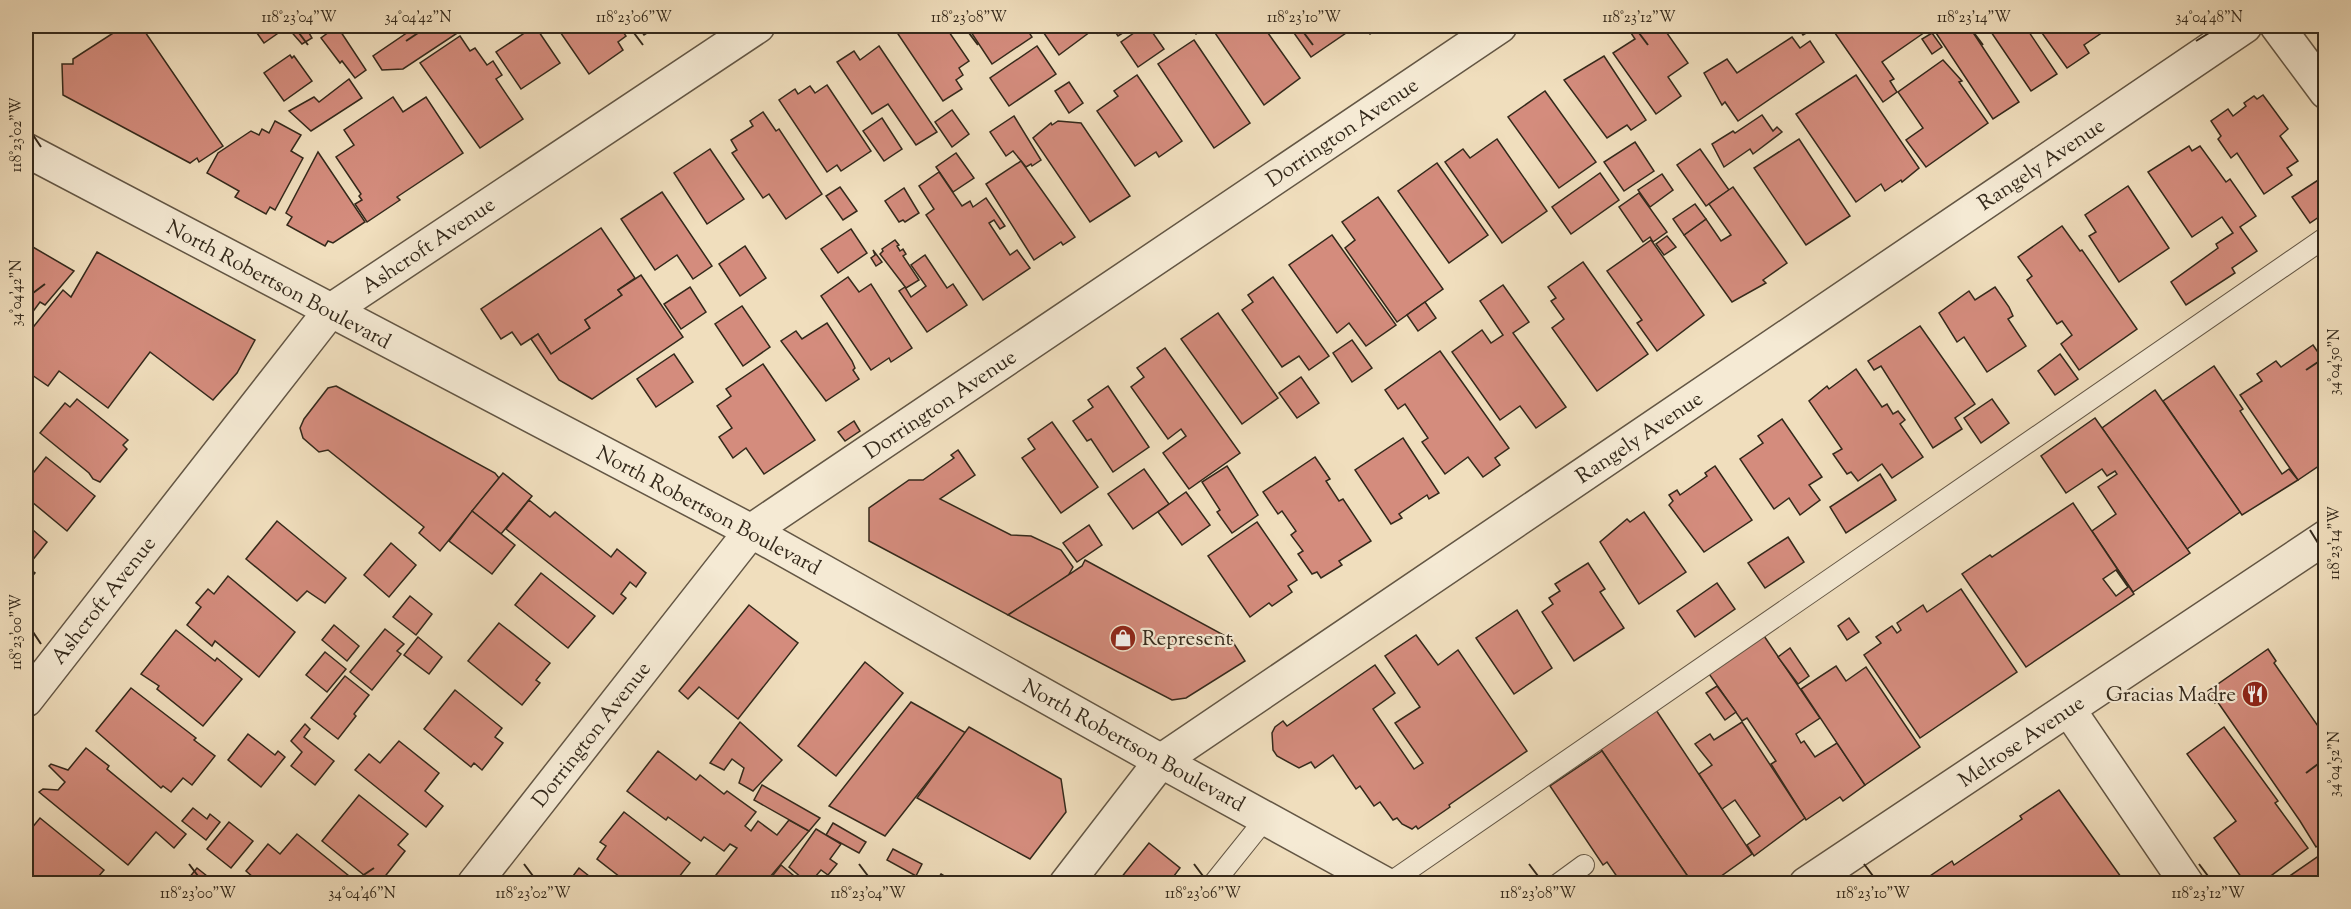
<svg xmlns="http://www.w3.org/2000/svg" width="2351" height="909" font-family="'Sorts Mill Goudy',serif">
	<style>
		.building { fill: #d48c7d; stroke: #34291b; stroke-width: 1.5; fill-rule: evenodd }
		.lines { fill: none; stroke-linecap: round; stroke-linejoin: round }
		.service-casing { stroke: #635644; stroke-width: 22 }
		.minor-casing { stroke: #635644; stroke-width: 36 }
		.tertiary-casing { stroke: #635644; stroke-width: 36 }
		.service { stroke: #f5ead4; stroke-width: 20 }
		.minor { stroke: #f5ead4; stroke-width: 33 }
		.tertiary { stroke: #f5ead4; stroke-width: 33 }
		.ticks { fill: none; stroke: #34291b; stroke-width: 2 }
		.labels { text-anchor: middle; stroke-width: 4.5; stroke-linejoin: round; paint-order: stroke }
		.street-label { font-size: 21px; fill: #34291b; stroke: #f5ead4 }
		.poi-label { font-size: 21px; fill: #34291b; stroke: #f5ead4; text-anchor: start }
		.neatline { fill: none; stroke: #34291b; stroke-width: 2 }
		.ticks-label { font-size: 15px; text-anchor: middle; fill: #34291b }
	</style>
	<rect width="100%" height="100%" fill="#f0debd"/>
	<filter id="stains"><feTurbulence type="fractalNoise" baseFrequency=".00333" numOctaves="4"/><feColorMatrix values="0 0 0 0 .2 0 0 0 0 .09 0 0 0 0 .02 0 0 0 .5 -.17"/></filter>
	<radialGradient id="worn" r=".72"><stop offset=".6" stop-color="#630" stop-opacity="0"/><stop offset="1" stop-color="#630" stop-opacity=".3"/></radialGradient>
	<g class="building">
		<path d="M124 26H141L223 146 199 162 197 158 190 163 63 95 62 64H73V59Z"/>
		<path d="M252 26H305L312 38 302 44 287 27 264 43Z"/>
		<path d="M337 26 366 70 355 78 342 61 340 63 321 38Z"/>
		<path d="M417 26H468L403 69 382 70 373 56Z"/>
		<path d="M535 26 560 63 521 89 496 52Z"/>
		<path d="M556 26H619L626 36 618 42 623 50 589 74Z"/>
		<path d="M638 26H658L644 35Z"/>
		<path d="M912 26H945L969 61 959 68 963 75 956 80 962 89 943 101 898 34Z"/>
		<path d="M967 26H1025L1032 37 992 64Z"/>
		<path d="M1039 26H1098L1059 55Z"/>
		<path d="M1111 26H1134L1118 36Z"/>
		<path d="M1144 26H1148L1164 49 1138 67 1121 42Z"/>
		<path d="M1191 26H1209L1196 34Z"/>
		<path d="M1218 26H1263L1300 78 1264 105 1215 33Z"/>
		<path d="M1289 26H1341L1346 33 1311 57Z"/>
		<path d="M1364 26H1382L1370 34Z"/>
		<path d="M1641 26H1662L1688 63 1668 77 1681 96 1656 114 1613 53 1635 39 1631 33Z"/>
		<path d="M1766 26H1781L1771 32Z"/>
		<path d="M1797 26H1818L1803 35Z"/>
		<path d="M1830 26H1868L1870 29 1876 26H1924L1928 30 1882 62 1894 79 1890 81 1897 92 1883 102Z"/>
		<path d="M1940 26H1972L1976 33 1974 34 2019 102 1993 119 1934 30Z"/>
		<path d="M1987 26H2025L2057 74 2031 91Z"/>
		<path d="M2037 26H2107L2109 28 2084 45 2089 53 2067 68Z"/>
		<path d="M1932 33 1942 47 1932 54 1922 39Z"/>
		<path d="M460 36 470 51 475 48 487 65 493 61 502 75 496 79 523 119 480 148 420 63Z"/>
		<path d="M1792 37 1800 48 1810 41 1824 62 1738 121 1725 102 1722 105 1704 73 1727 59 1737 73Z"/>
		<path d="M1194 40 1250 123 1214 148 1158 64Z"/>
		<path d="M879 46 937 132 916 145 888 104 872 114 837 62 854 51 860 60Z"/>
		<path d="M1037 46 1056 74 1009 106 990 78Z"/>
		<path d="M290 55 292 58 294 56 312 81 284 101 264 73Z"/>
		<path d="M1604 56 1646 120 1631 130 1627 125 1607 138 1564 80Z"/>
		<path d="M1943 60 1962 81 1959 82 1988 123 1926 167 1906 140 1923 128 1898 92Z"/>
		<path d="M1137 75 1182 141 1159 157 1156 152 1135 166 1097 111 1118 96 1114 91Z"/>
		<path d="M1856 75 1919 168 1902 182 1901 180 1885 191 1881 184 1856 202 1796 114Z"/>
		<path d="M349 79 362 98 311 131 289 111 314 97 319 102Z"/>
		<path d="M1069 82 1083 103 1069 113 1055 91Z"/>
		<path d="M827 85 871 151 841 171 837 165 827 172 779 100 795 89 798 94 810 86 815 93Z"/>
		<path d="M1545 91 1596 162 1559 188 1508 117Z"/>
		<path d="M2263 95 2288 129 2280 136 2298 161 2287 168 2292 175 2264 194 2237 153 2231 158 2218 139 2221 136 2211 121 2228 109 2233 116 2246 106 2244 103 2254 96 2257 99Z"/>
		<path d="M393 97 403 112 426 97 463 153 397 197 400 200 367 222 355 204 362 200 359 196 361 194 336 157 354 145 344 130Z"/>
		<path d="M952 110 969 134 952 147 935 122Z"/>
		<path d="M763 112 776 131 779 129 822 194 786 219 769 194 763 198 732 153 737 150 731 140 753 126 750 121Z"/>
		<path d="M1762 115 1773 131 1777 127 1782 132 1753 154 1750 149 1724 167 1712 144 1733 131 1735 133Z"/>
		<path d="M1014 116 1041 160 1032 166 1031 164 1026 167 1013 151 1006 156 990 132Z"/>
		<path d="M882 118 902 149 884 161 863 131Z"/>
		<path d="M275 121 301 135 291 151 303 158 275 210 270 207 266 214 235 197 239 191 207 173 218 153 251 131 259 135 262 129 269 133Z"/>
		<path d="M1058 121 1081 123 1130 196 1090 222 1033 138 1051 123 1052 125Z"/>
		<path d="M1497 139 1547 211 1502 243 1445 162 1463 149 1470 158Z"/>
		<path d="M1799 139 1850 216 1806 245 1754 168Z"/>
		<path d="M1635 142 1654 171 1624 191 1604 162Z"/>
		<path d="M2189 146 2192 151 2200 146 2226 182 2230 179 2256 216 2240 227 2257 251 2232 268 2235 273 2186 305 2171 282 2218 248 2216 244 2233 233 2222 217 2192 237 2148 172Z"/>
		<path d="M710 149 744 199 707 224 674 173Z"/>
		<path d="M1700 149 1729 190 1706 206 1677 165Z"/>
		<path d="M318 152 365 222 333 243 328 241 325 246 287 225 292 217 286 213Z"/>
		<path d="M956 153 974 178 953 192 936 167Z"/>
		<path d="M1021 161 1075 237 1063 245 1061 242 1034 260 986 184Z"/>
		<path d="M1437 163 1488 235 1449 263 1398 191Z"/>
		<path d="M939 172 962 206 970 201 973 207 986 198 1005 226 1000 229 994 220 989 223 1010 255 1017 250 1030 268 983 300 926 215 934 209 919 186Z"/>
		<path d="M1600 173 1619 200 1571 234 1552 207Z"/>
		<path d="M1662 174 1673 190 1650 207 1638 190Z"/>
		<path d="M2326 175V212L2310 223 2292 197Z"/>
		<path d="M2128 186 2169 248 2119 282 2089 236 2096 232 2085 215Z"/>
		<path d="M840 187 857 211 843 220 826 196Z"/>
		<path d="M1733 187 1787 263 1763 280 1766 283 1732 302 1684 235 1706 219 1721 241 1731 235 1709 204Z"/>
		<path d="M904 188 919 213 905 222 903 220 899 222 885 201Z"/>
		<path d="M662 192 712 266 693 279 677 255 655 270 621 219Z"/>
		<path d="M1639 193 1667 232 1653 242 1650 237 1643 242 1619 207Z"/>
		<path d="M1378 197 1443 289 1397 322 1345 248 1355 240 1342 222Z"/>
		<path d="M1695 204 1706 219 1684 235 1673 219Z"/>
		<path d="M2062 226 2080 251 2082 250 2137 329 2079 370 2061 344 2072 335 2062 321 2057 324 2027 280 2032 276 2018 257Z"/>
		<path d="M601 228 635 278 618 290 622 295 585 320 590 328 551 354 538 334 521 345 512 332 501 339 481 309Z"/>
		<path d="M851 229 867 253 838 273 821 249Z"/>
		<path d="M1332 235 1396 325 1366 346 1349 323 1337 333 1289 265Z"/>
		<path d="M1667 236 1676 247 1664 255 1656 244Z"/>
		<path d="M895 240 899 245 897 246 900 251 903 249 906 254 903 256 919 280 906 288 880 254 883 251 882 249Z"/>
		<path d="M1651 240 1704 315 1657 351 1637 323 1642 320 1607 271Z"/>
		<path d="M26 243 74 271 45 305 40 302 26 321Z"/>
		<path d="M745 246 766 278 740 296 719 264Z"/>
		<path d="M873 250 882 262 876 266 871 258 875 255Z"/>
		<path d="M97 252 255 340 237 373 213 400 150 352 108 408 59 371 48 386 29 373 26 377V336L63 290 71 297Z"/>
		<path d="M925 255 947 288 953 284 967 305 927 332 899 291 905 287 911 297 926 286 911 265Z"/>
		<path d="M1583 262 1648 354 1597 391 1552 328 1564 319 1551 301 1556 298 1548 287Z"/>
		<path d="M641 275 683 337 592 399 559 380 531 339 538 334 551 354 590 328 585 320 622 295 618 290Z"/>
		<path d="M848 277 859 292 871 284 912 348 891 362 889 358 871 370 821 296Z"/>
		<path d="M1273 277 1329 356 1309 370 1299 356 1282 367 1242 310 1253 302 1248 295Z"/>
		<path d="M1503 285 1529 322 1513 333 1566 407 1536 428 1520 406 1500 420 1452 352 1482 330 1491 343 1503 335 1480 301Z"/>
		<path d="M690 287 706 312 681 329 664 304Z"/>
		<path d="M1995 287 2009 307 2013 316 2008 319 2026 346 1987 372 1964 337 1957 342 1939 313 1969 291 1975 300Z"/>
		<path d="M1425 302 1436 318 1418 331 1407 315Z"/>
		<path d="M742 306 770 347 743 366 715 324Z"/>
		<path d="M1218 313 1278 398 1242 424 1181 339Z"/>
		<path d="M827 323 852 361 855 368 853 370 859 379 826 401 781 341 796 331 802 339Z"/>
		<path d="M1920 326 1975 404 1955 418 1962 429 1933 448 1881 366 1874 370 1868 361Z"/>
		<path d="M1352 340 1372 368 1352 382 1333 353Z"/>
		<path d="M2313 345 2326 364V461L2298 480 2240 395 2262 381 2257 374 2276 361 2281 367Z"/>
		<path d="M1165 348 1240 453 1189 489 1163 453 1186 436 1181 429 1168 439 1131 387 1144 377 1137 368Z"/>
		<path d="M1440 351 1509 448 1495 458 1500 465 1483 477 1468 457 1445 474 1422 442 1428 438 1405 404 1398 409 1385 390Z"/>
		<path d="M674 354 693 382 656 407 637 379Z"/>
		<path d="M2060 354 2078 379 2055 395 2038 371Z"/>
		<path d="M763 364 815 440 764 474 746 448 733 458 719 437 732 428 717 406 731 396 726 389Z"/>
		<path d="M2214 366 2243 409 2240 411 2282 474 2289 469 2298 480 2242 515 2163 401Z"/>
		<path d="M1856 369 1882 407 1887 404 1893 414 1898 411 1905 420 1900 424 1923 457 1892 478 1882 464 1858 481 1851 472 1847 474 1833 454 1842 449 1809 401 1827 386 1829 389Z"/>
		<path d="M1301 377 1319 403 1297 418 1279 393Z"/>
		<path d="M336 386 495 473 499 478 440 551 419 533 424 527 328 450 319 452 303 438 300 428 304 419 328 388Z"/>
		<path d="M1108 386 1149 447 1113 472 1091 439 1087 441 1073 421 1093 407 1088 400Z"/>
		<path d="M2155 390 2240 512 2187 549 2102 428Z"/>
		<path d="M77 399 128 440 123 445 127 449 100 482 93 479 89 473 40 433 65 403 70 407Z"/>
		<path d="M1992 399 2009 423 1981 443 1964 418Z"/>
		<path d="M2095 418 2190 553 2133 592 2092 531 2116 514 2098 487 2117 474 2115 471 2107 476 2102 469 2066 493 2041 456Z"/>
		<path d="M1782 419 1822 477 1809 485 1820 500 1800 515 1789 498 1774 509 1740 459 1763 443 1758 436Z"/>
		<path d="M854 421 860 431 845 441 838 432Z"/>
		<path d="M1052 422 1098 487 1061 513 1022 458 1035 449 1028 439Z"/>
		<path d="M1403 438 1439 493 1429 499 1427 495 1399 514 1402 518 1391 524 1355 470Z"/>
		<path d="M958 450 975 475 940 499 1011 535 1031 536 1061 550 1073 567 1068 576 1008 615 869 541V508L909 480H923L954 458 951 455Z"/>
		<path d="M46 457 95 496 67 531 26 497V482Z"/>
		<path d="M1315 457 1330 479 1326 481 1339 501 1343 499 1371 541 1339 561 1342 565 1321 578 1317 572 1312 574 1298 554 1303 551 1291 535 1296 531 1282 511 1278 514 1263 492Z"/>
		<path d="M1227 466 1258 515 1232 533 1217 512 1220 510 1202 482Z"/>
		<path d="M1715 466 1752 520 1704 552 1669 505 1673 501 1669 495 1677 490 1680 495 1707 476 1705 473Z"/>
		<path d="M1144 469 1169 504 1133 529 1108 494Z"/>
		<path d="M503 473 532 496 501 534 472 511Z"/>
		<path d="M1880 474 1896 500 1846 533 1830 507Z"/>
		<path d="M1186 492 1210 525 1182 545 1158 512Z"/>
		<path d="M529 500 550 517 555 512 611 557 617 549 646 573 636 587 630 582 621 594 626 598 613 614 506 529Z"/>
		<path d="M2073 503 2134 594 2026 667 1962 574 1990 555 1992 557ZM2116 570 2128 587 2116 596 2103 579Z"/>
		<path d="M472 511 515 545 492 574 449 541Z"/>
		<path d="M1644 512 1686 572 1639 604 1600 542 1627 519 1630 522Z"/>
		<path d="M277 521 346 578 325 603 307 591 297 601 246 559Z"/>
		<path d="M1257 522 1297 580 1288 586 1292 592 1272 606 1269 603 1250 617 1208 556Z"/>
		<path d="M26 524 47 542 27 567 35 573 26 584Z"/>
		<path d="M1089 525 1102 545 1077 562 1063 543Z"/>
		<path d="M1788 537 1804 562 1765 588 1748 563Z"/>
		<path d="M391 543 416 565 389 597 364 575Z"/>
		<path d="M1085 560 1231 639 1245 661 1186 698 1172 700 1008 615 1082 566Z"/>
		<path d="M1588 563 1605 589 1600 592 1624 628 1574 661 1542 612 1553 604 1549 598 1560 591 1555 584Z"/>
		<path d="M541 573 595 616 568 648 515 605Z"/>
		<path d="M228 576 295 632 259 677 215 641 212 646 187 625 201 607 196 603 208 589 214 594Z"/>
		<path d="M1717 583 1735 609 1695 637 1677 611Z"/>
		<path d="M1961 589 2017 672 1920 738 1864 655 1881 643 1876 637 1892 626 1897 633 1901 630 1897 623 1923 605 1927 612Z"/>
		<path d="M410 596 432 614 416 635 393 617Z"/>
		<path d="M749 605 798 643 738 719 699 687 688 699 679 691Z"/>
		<path d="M1517 610 1552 668 1514 694 1476 638Z"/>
		<path d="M1849 618 1859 632 1847 640 1838 626Z"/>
		<path d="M499 623 550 663 536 680 540 683 522 705 468 661Z"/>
		<path d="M334 625 359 646 347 661 322 640Z"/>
		<path d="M385 629 404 644 397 651 401 654 372 690 350 672Z"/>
		<path d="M176 630 215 661 217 658 242 679 203 726 157 689 159 686 141 674Z"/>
		<path d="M1762 633 1820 718 1796 734 1801 743 1804 741 1815 757 1837 743 1865 785 1843 801 1840 797 1806 820 1771 764 1776 761 1747 718 1742 721 1707 671Z"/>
		<path d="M1416 635 1438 665 1458 650 1527 751 1449 805 1450 807 1418 829 1416 826 1412 829 1402 824 1397 818 1393 820 1380 802 1374 806 1360 786 1356 789 1333 755 1315 768 1311 762 1299 768 1277 756 1273 750 1272 733 1275 727 1283 721 1287 726 1375 665 1395 693 1373 709 1414 769 1423 763 1395 723 1420 707 1385 656Z"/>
		<path d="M418 637 442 657 429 674 404 655Z"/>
		<path d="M1790 648 1809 676 1798 684 1778 657Z"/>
		<path d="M2268 649 2276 661 2274 663 2320 729 2326 725V840L2316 847 2300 821 2217 701 2215 703 2208 691Z"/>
		<path d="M325 652 346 669 327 692 306 675Z"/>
		<path d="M865 662 903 693 836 776 798 746Z"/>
		<path d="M1836 666 1846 681 1866 667 1920 747 1865 785 1801 689Z"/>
		<path d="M345 676 369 695 354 714 356 716 338 739 311 718Z"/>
		<path d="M1717 686 1736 712 1725 720 1706 693Z"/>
		<path d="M131 688 196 738 194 740 215 756 192 785 183 778 171 792 163 786 161 788 96 731Z"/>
		<path d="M455 690 502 728 495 737 503 743 482 770 474 763 471 767 424 729Z"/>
		<path d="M911 702 966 733 885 836 829 806Z"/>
		<path d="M1654 707 1752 854 1710 884H1693L1598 745Z"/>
		<path d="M740 722 782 760 753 791 739 783 744 768 732 759 724 770 710 763Z"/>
		<path d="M1742 722 1805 818 1754 856 1747 845 1760 836 1735 800 1722 809 1699 774 1712 765 1695 744 1710 734 1714 740Z"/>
		<path d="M305 724 310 729 304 737 334 761 315 785 291 766 302 752 291 741Z"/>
		<path d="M969 727 1061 779 1066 812 1030 859 917 798Z"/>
		<path d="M2224 727 2278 801 2275 803 2308 848 2260 884H2246L2214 838 2236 821 2187 754Z"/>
		<path d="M248 734 275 755 278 751 285 757 261 787 228 760Z"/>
		<path d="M399 741 439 773 425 791 443 806 426 827 355 770 369 754 380 763Z"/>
		<path d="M86 748 109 766 107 769 186 834 174 848 156 832 128 865 39 792 43 789 58 790 65 782 49 766 51 764 68 770Z"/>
		<path d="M658 751 696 780 700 775 724 794 727 791 756 812 745 826 751 831 758 821 777 835 789 820 809 831 764 884H726L716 875 737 848 730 844 724 851 704 837 701 841 668 817 666 820 627 791Z"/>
		<path d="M1602 751 1693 884H1622L1607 862 1603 865 1550 786Z"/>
		<path d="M762 785 820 818 809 831 754 800Z"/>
		<path d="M2059 790 2126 884H1935L1930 876 1952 861 1954 865 2022 819 2020 816Z"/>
		<path d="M359 795 408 834 398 845 405 851 379 884H375L322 841Z"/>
		<path d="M193 808 207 819 210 814 220 822 206 840 182 821Z"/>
		<path d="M624 812 690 863 675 882 678 884H629L597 859 606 846 600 842Z"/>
		<path d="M40 818 104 870 92 884H31L26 879V835Z"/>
		<path d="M229 822 253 841 231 868 207 849Z"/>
		<path d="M833 823 866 842 859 853 826 835Z"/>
		<path d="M816 829 841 844 830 859 837 864 828 875 821 870 809 884 789 867Z"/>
		<path d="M297 834 359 884H261L246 871 268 844 280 854Z"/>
		<path d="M1149 843 1180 868 1168 884H1116Z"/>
		<path d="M893 849 922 864 916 876 887 860Z"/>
		<path d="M2326 851V884H2278Z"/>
		<path d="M781 865 799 880 795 884H766Z"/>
		<path d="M197 868 217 884H184Z"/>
		<path d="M579 868 599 884H567Z"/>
		<path d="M941 874 957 884H935Z"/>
		<path d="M870 876 883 884H864Z"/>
		<path d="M558 877 566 884H553Z"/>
	</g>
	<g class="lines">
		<defs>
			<g id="service">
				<path d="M1213 884 1266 818"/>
				<path d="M1388 884 2326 237"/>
				<path d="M1558 884 1584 865"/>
			</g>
			<g id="minor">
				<path d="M2277 26 2326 92"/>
				<path d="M26 700 330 311 758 26"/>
				<path d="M2069 710 2187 884"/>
				<path d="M474 884 751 531 1500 26"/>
				<path d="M1066 884 1161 761 2245 26"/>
			</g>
			<g id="tertiary">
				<path d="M26 150 751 531 1161 761 1385 884"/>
				<path d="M1806 884 2326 537"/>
			</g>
		</defs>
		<use href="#service" class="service-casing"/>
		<use href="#minor" class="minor-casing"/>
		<use href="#tertiary" class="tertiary-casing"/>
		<use href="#service" class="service"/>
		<use href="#minor" class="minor"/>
		<use href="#tertiary" class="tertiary"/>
	</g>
	<path class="ticks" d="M299 33 308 45M634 33 643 45M969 33 978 45M1304 33 1313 45M1639 33 1648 45M1974 33 1983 45M406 41 418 33M2196 41 2209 33M33 135 41 147M33 293 45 284M2306 370 2318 362M2310 530 2318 543M33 632 41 644M2306 773 2318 764M189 864 198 876M524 864 533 876M859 864 868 876M1194 864 1203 876M1529 864 1538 876M1864 864 1873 876M2199 864 2208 876M362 876 374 868"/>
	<defs>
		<symbol id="shop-disc" viewBox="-11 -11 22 22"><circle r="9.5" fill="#8f2418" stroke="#f5ead4"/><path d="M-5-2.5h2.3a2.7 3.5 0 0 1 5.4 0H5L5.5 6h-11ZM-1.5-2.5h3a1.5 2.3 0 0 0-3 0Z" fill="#fff"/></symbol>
		<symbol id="restaurant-disc" viewBox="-11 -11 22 22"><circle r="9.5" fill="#8f2418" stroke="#f5ead4"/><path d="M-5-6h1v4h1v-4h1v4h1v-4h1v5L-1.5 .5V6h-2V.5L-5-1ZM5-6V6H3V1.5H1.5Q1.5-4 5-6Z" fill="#fff"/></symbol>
	</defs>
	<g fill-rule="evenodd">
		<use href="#shop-disc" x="1108" y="623" width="30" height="30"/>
		<use href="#restaurant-disc" x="2240" y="679" width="30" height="30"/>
	</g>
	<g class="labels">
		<g class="street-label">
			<text transform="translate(1342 132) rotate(-34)" y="7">Dorrington Avenue</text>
			<text transform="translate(2041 164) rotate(-34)" y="7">Rangely Avenue</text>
			<text transform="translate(428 245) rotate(-34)" y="7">Ashcroft Avenue</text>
			<text transform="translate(279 284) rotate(28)" y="7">North Robertson Boulevard</text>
			<text transform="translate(940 404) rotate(-34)" y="7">Dorrington Avenue</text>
			<text transform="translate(1639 437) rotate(-34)" y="7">Rangely Avenue</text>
			<text transform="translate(709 510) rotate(28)" y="7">North Robertson Boulevard</text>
			<text transform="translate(103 600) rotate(-52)" y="7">Ashcroft Avenue</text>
			<text transform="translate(591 734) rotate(-52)" y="7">Dorrington Avenue</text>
			<text transform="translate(2021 741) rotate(-34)" y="7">Melrose Avenue</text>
			<text transform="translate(1134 745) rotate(29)" y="7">North Robertson Boulevard</text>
		</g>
		<g class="poi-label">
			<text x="1142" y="645">Represent</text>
			<text x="2236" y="701" text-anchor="end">Gracias Madre</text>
		</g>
	</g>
	<rect width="2351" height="909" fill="none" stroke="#f0debd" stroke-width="66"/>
	<rect x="33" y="33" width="2285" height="843" class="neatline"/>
	<g class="ticks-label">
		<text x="299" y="22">118°23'04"W</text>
		<text x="418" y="22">34°04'42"N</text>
		<text x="634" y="22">118°23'06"W</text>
		<text x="969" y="22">118°23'08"W</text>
		<text x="1304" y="22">118°23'10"W</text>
		<text x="1639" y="22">118°23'12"W</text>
		<text x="1974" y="22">118°23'14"W</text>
		<text x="2209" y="22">34°04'48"N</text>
		<text transform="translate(16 135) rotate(-90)" y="5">118°23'02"W</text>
		<text transform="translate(16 293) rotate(-90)" y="5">34°04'42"N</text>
		<text transform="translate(2334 362) rotate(-90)" y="5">34°04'50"N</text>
		<text transform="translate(2334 543) rotate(-90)" y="5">118°23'14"W</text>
		<text transform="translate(16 632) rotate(-90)" y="5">118°23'00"W</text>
		<text transform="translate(2334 764) rotate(-90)" y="5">34°04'52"N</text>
		<text x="198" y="898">118°23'00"W</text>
		<text x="362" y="898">34°04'46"N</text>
		<text x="533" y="898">118°23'02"W</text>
		<text x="868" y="898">118°23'04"W</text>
		<text x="1203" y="898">118°23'06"W</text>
		<text x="1538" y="898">118°23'08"W</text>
		<text x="1873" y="898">118°23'10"W</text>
		<text x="2208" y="898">118°23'12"W</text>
	</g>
	<rect width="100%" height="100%" filter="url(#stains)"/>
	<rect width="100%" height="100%" fill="url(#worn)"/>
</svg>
